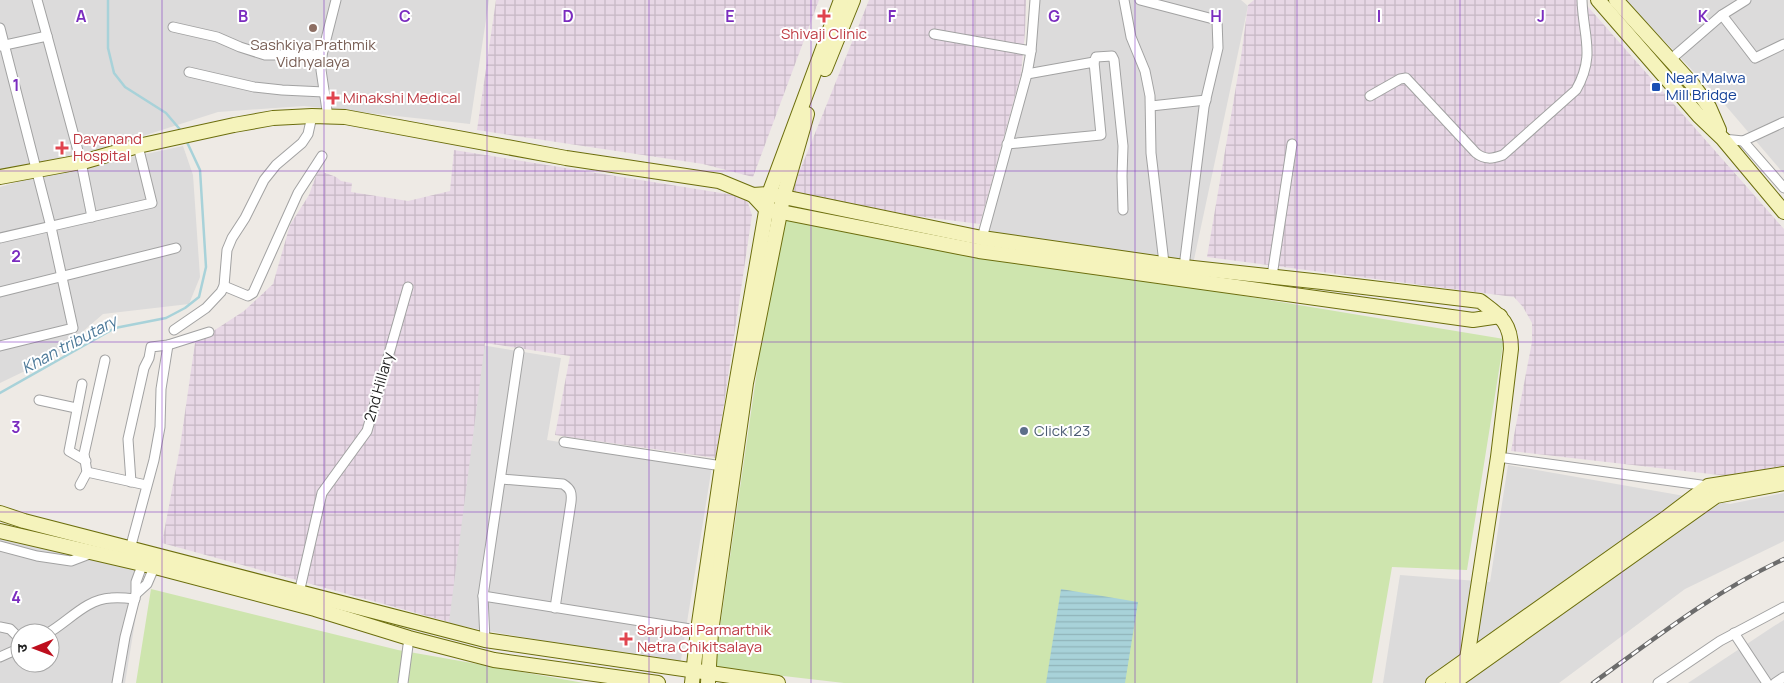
<svg xmlns="http://www.w3.org/2000/svg" width="1784" height="683" font-family="Manrope,'Noto Sans Devanagari',sans-serif">
	<style>
		.residential { fill: #dcdbdb; fill-rule: evenodd }
		.industrial { fill: url(#industrial-grid) }
		.grass { fill: #cee5ae }
		.water { fill: url(#water-rules) }
		.lines { fill: none; stroke-linecap: round; stroke-linejoin: round }
		.stream { stroke: #a8d2d9; stroke-width: 2.5 }
		.street-casing { stroke: #a2a2a2; stroke-width: 11 }
		.secondary-casing { stroke: #6c6e0d; stroke-width: 16 }
		.street { stroke: #fff; stroke-width: 9 }
		.secondary { stroke: #f5f3bc; stroke-width: 14 }
		.rail-casing { stroke: #6c6c6c; stroke-width: 4.5 }
		.rail { stroke: #fff; stroke-width: 2.5; stroke-dasharray: 8; stroke-linecap: butt }
		.grid { fill: none; stroke: #7b2cbf; stroke-width: 1; stroke-opacity: 0.55 }
		.health-dot { fill: #e0444e; stroke: #fff; stroke-width: 2 }
		.education-dot { fill: #8d6e63; stroke: #fff; stroke-width: 2 }
		.transit-dot { fill: #1a4fb4; stroke: #fff; stroke-width: 2 }
		.service-dot { fill: #5c6f8a; stroke: #fff; stroke-width: 2 }
		.labels { text-anchor: middle; stroke-width: 4; stroke-linejoin: round; paint-order: stroke }
		.health-label { font-size: 15px; fill: #be3a42; stroke: #fff; text-anchor: start }
		.education-label { font-size: 15px; fill: #785e54; stroke: #fff }
		.transit-label { font-size: 15px; fill: #164399; stroke: #fff; text-anchor: start }
		.street-label { font-size: 15px; fill: #1e1e1e; stroke: #fff }
		.service-label { font-size: 15px; fill: #4e5e75; stroke: #fff; text-anchor: start }
		.water-label { font-size: 16px; font-style: italic; fill: #4b7898; stroke: #fff }
		.grid-label { font-size: 16px; text-anchor: middle; font-weight: bold; fill: #7b2cbf; stroke: #fff; stroke-width: 4; stroke-linejoin: round; paint-order: stroke }
	</style>
	<defs>
		<pattern id="industrial-grid" width="8" height="8" patternUnits="userSpaceOnUse" patternTransform="scale(1.25)"><rect width="8" height="8" fill="#e7d7e5"/><path d="M0 4h8M4 0v8" fill="none" stroke="#c6b8c4"/></pattern>
		<pattern id="water-rules" width="6" height="5" patternUnits="userSpaceOnUse" patternTransform="scale(1.25)"><rect width="6" height="5" fill="#a8d2d9"/><path d="M0 2.5h6" fill="none" stroke="#90b4ba"/></pattern>
	</defs>
	<rect width="100%" height="100%" fill="#eeeae5"/>
	<g class="residential">
		<path d="M0 0H489L470 124 304 106 218 112 96 151 0 170Z"/>
		<path d="M1034 0H1241L1248 6 1192 269 984 238 1021 101Z"/>
		<path d="M1625 0H1784V174L1720 99Z"/>
		<path d="M183 146 193 175 200 277 189 304 103 314 52 358 0 383V187L25 180Z"/>
		<path d="M481 345 561 358 547 440 712 466 680 666 445 623Z"/>
		<path d="M1508 465 1730 504 1784 493V541L1685 589 1559 683H1383L1400 575 1490 582Z"/>
		<path d="M0 524 143 573 125 683H0ZM20 633H50V663H20Z"/>
		<path d="M1784 620V683H1688L1774 626Z"/>
	</g>
	<g class="industrial">
		<path d="M496 0H819L753 177 703 164 477 130Z"/>
		<path d="M869 0H1026L1025 31 1021 74 980 224 788 200Z"/>
		<path d="M1254 0H1582L1784 229V470L1737 477 1511 451 1532 342V323L1523 307 1514 297 1207 257 1241 57 1248 5Z"/>
		<path d="M454 150 746 197 752 215 716 458 555 435 570 356 485 343 449 622 162 543 180 447 195 343 244 311 273 284 290 225 309 195 318 170 336 177 341 181 352 183 351 192 408 201 450 191Z"/>
	</g>
	<g class="grass">
		<path d="M779 219 1504 339 1467 570 1392 567 1372 683H844L714 668Z"/>
		<path d="M151 589 398 650 584 683H136Z"/>
	</g>
	<path class="water" d="M1061 589 1138 602 1125 683H1046Z"/>
	<g class="lines">
		<g class="stream">
			<path d="M108 0V48L114 73 125 87 166 113 183 133"/>
			<path d="M0 393 115 328 166 318 185 308 199 297 206 267 200 170 186 140"/>
		</g>
		<defs>
			<g id="street">
				<path d="M37 0 47 36"/>
				<path d="M1124 0 1131 37 1145 71 1150 96 1151 153 1164 263"/>
				<path d="M1140 0 1217 20 1218 48 1204 107 1184 267"/>
				<path d="M1722 15 1755 58 1784 44"/>
				<path d="M173 27 217 37 240 47 265 55H322"/>
				<path d="M0 28 51 227 73 328 0 346"/>
				<path d="M934 34 1031 51"/>
				<path d="M0 46 47 36 81 162 92 217"/>
				<path d="M1670 60 1722 15 1746 0"/>
				<path d="M1094 62 1096 57 1112 56 1114 60 1123 146 1122 176 1123 210"/>
				<path d="M189 72 254 87 282 90 324 92"/>
				<path d="M1370 96 1400 79 1406 78 1476 153C1485 160 1492 159 1503 155L1576 90C1596 55 1583 36 1582 0"/>
				<path d="M1151 106 1206 100"/>
				<path d="M328 117 321 70 322 55 336 0"/>
				<path d="M1723 139 1743 141 1784 122"/>
				<path d="M1743 141 1784 188"/>
				<path d="M1007 144 1101 135 1094 62 1027 74"/>
				<path d="M0 238 152 203 138 146"/>
				<path d="M982 238 1027 74 1031 51 1035 0"/>
				<path d="M1272 276 1292 144"/>
				<path d="M224 286 248 296 253 293 298 193 322 156"/>
				<path d="M0 292 176 248"/>
				<path d="M174 330 206 308 221 292 224 286 227 250 232 238 245 218 264 180 276 165 302 143 308 134 312 116"/>
				<path d="M82 384 69 451 86 461"/>
				<path d="M39 400 76 408"/>
				<path d="M564 442 722 466"/>
				<path d="M1498 457 1708 486 1710 488"/>
				<path d="M87 472 146 485"/>
				<path d="M501 479 563 484C571 489 572 493 571 502L555 608"/>
				<path d="M131 482 128 439 144 368 149 358 151 347 168 345 209 332"/>
				<path d="M80 485 87 472 84 454 105 360"/>
				<path d="M0 546 37 556 71 561 92 553"/>
				<path d="M130 549 154 460 160 427 161 389 168 345"/>
				<path d="M299 593 322 493 367 431 408 287"/>
				<path d="M136 594 147 584 156 563"/>
				<path d="M483 596 703 631"/>
				<path d="M0 627 10 629 20 639"/>
				<path d="M48 633C68 622 86 599 111 598 119 597 127 598 135 599"/>
				<path d="M1734 633 1767 683"/>
				<path d="M485 640 483 596 519 352"/>
				<path d="M0 657 20 648"/>
				<path d="M117 683 125 637 136 594V582L144 560"/>
				<path d="M403 683 409 638"/>
				<path d="M1658 683 1720 641 1784 607"/>
				<path d="M1775 683 1784 677"/>
			</g>
			<g id="secondary">
				<path d="M1598 0 1699 116 1723 139 1784 212"/>
				<path d="M1616 0 1693 85 1709 107 1719 130"/>
				<path d="M825 69 853 0"/>
				<path d="M0 177 86 161 138 146 234 125 273 118 312 116 345 117 566 158 719 181 753 195 766 209 979 251 1473 320 1500 316"/>
				<path d="M753 195 769 194 982 238 1184 267 1322 282 1480 301C1500 316 1511 322 1511 349L1498 457 1467 659 1468 672"/>
				<path d="M0 513 24 521 485 640 778 683"/>
				<path d="M0 531 159 568 315 609 409 638 494 660 658 683"/>
				<path d="M692 683 698 630 722 466 769 194 841 0"/>
				<path d="M708 683 711 632 746 383 783 198 807 114"/>
				<path d="M1433 683 1666 518 1708 486 1784 474"/>
				<path d="M1453 683 1716 496 1784 483"/>
			</g>
		</defs>
		<use href="#street" class="street-casing"/>
		<use href="#secondary" class="secondary-casing"/>
		<use href="#street" class="street"/>
		<use href="#secondary" class="secondary"/>
		<defs>
			<path id="rail" d="M1593 683C1654 639 1715 591 1784 559"/>
		</defs>
		<use href="#rail" class="rail-casing"/>
		<use href="#rail" class="rail"/>
	</g>
	<path class="grid" d="M162 0V683M324 0V683M487 0V683M649 0V683M811 0V683M973 0V683M1135 0V683M1297 0V683M1460 0V683M1622 0V683M0 171H1784M0 342H1784M0 512H1784"/>
	<g class="health-dot">
		<path d="M821.5 8.5h5v5h5v5h-5v5h-5v-5h-5v-5h5z"/>
		<path d="M330.5 90.5h5v5h5v5h-5v5h-5v-5h-5v-5h5z"/>
		<path d="M59.5 140.5h5v5h5v5h-5v5h-5v-5h-5v-5h5z"/>
		<path d="M623.5 631.5h5v5h5v5h-5v5h-5v-5h-5v-5h5z"/>
	</g>
	<circle class="education-dot" cx="313" cy="28" r="5"/>
	<rect class="transit-dot" x="1651" y="82" width="10" height="10" rx="2.5"/>
	<circle class="service-dot" cx="1024" cy="431" r="5"/>
	<g class="labels">
		<g class="health-label">
			<text x="824" y="39" text-anchor="middle">Shivaji Clinic</text>
			<text x="343" y="103">Minakshi Medical</text>
			<text x="73" y="144">Dayanand<tspan x="73" dy="17">Hospital</tspan></text>
			<text x="637" y="635">Sarjubai Parmarthik<tspan x="637" dy="17">Netra Chikitsalaya</tspan></text>
		</g>
		<g class="education-label">
			<text x="313" y="50">Sashkiya Prathmik<tspan x="313" dy="17">Vidhyalaya</tspan></text>
		</g>
		<g class="transit-label">
			<text x="1666" y="83">Near Malwa<tspan x="1666" dy="17">Mill Bridge</tspan></text>
		</g>
		<g class="street-label">
			<text transform="translate(379 387) rotate(-74)" y="5">2nd Hillary</text>
		</g>
		<g class="service-label">
			<text x="1034" y="436">Click123</text>
		</g>
		<g class="water-label">
			<text transform="translate(69 344) rotate(-28)" y="6">Khan tributary</text>
		</g>
	</g>
	<g class="grid-label">
		<text x="81" y="22">A</text>
		<text x="243" y="22">B</text>
		<text x="405" y="22">C</text>
		<text x="568" y="22">D</text>
		<text x="730" y="22">E</text>
		<text x="892" y="22">F</text>
		<text x="1054" y="22">G</text>
		<text x="1216" y="22">H</text>
		<text x="1379" y="22">I</text>
		<text x="1541" y="22">J</text>
		<text x="1703" y="22">K</text>
		<text x="16" y="91">1</text>
		<text x="16" y="262">2</text>
		<text x="16" y="433">3</text>
		<text x="16" y="603">4</text>
	</g>
	<g transform="translate(35 648) rotate(269)"><circle r="24" fill="#ffffff" stroke="#a5a5a5"/>
	<path d="M0-4L9 19L0 12L-9 19Z" fill="#be0e1d"/>
	<text y="-8" font-size="14" font-weight="bold" text-anchor="middle" fill="#1e1e1e">उ</text>
	</g>
</svg>
